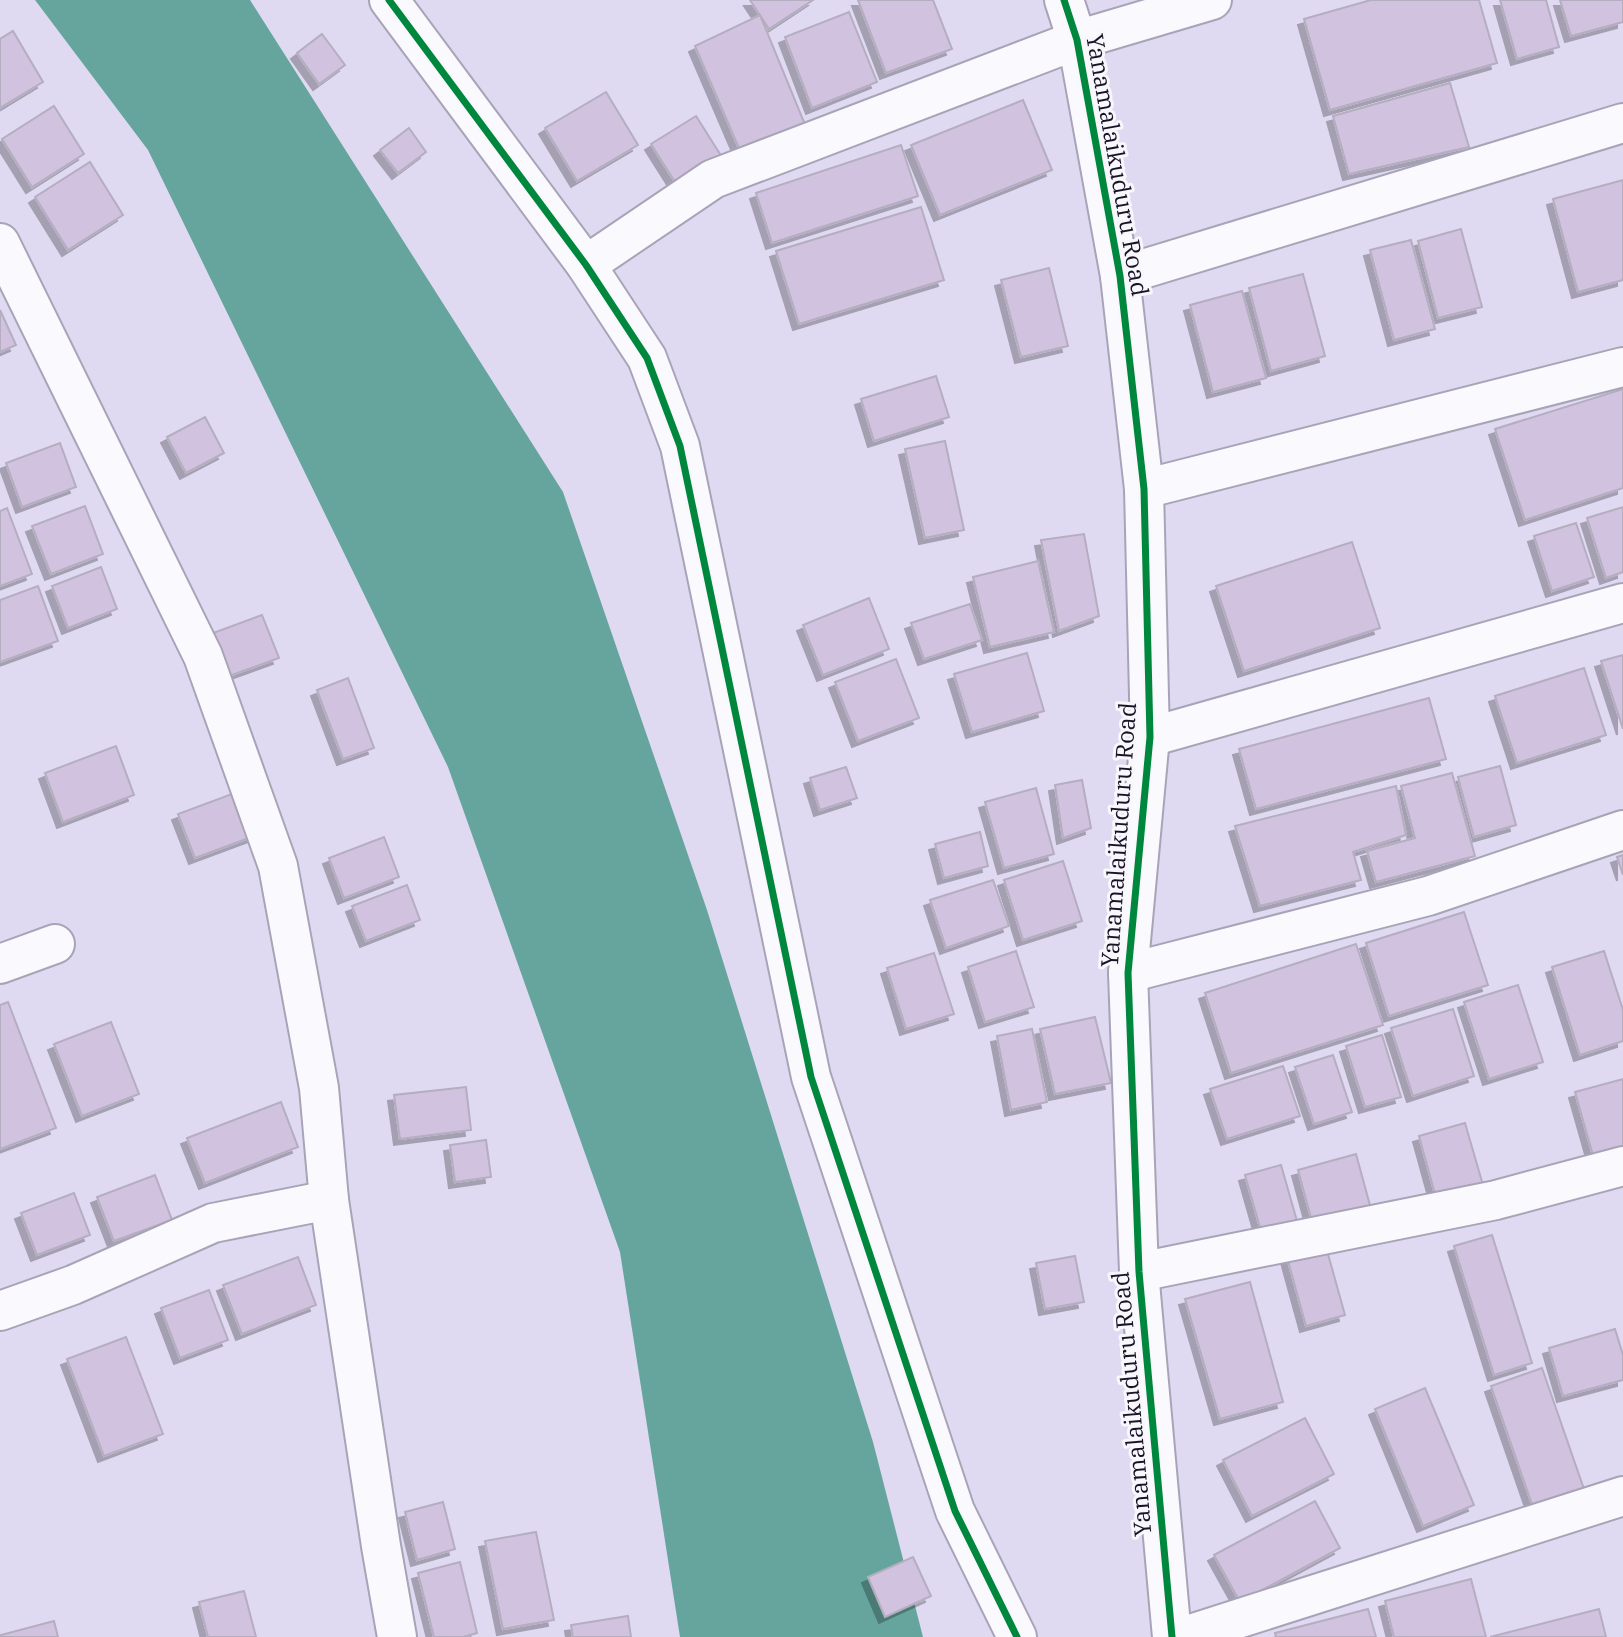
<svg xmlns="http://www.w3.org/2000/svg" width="1623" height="1637" font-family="'IBM Plex Serif',serif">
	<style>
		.water { fill: #66a59e }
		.building { fill: #d1c3df; stroke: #b5adc0; stroke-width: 2; filter: url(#shadow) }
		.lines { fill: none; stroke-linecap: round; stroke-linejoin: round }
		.minor-casing { stroke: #a8a4b8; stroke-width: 42 }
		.minor { stroke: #faf9fd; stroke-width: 38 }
		.cycleway-casing { stroke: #f8f7fc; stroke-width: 11 }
		.cycleway { stroke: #00873e; stroke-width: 7 }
		.labels { text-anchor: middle; stroke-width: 6; stroke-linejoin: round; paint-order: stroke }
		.street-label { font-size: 24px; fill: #191328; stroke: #f8f7fc }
	</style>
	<defs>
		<filter id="shadow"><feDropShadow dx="-6" dy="6" stdDeviation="0" flood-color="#0004"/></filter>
	</defs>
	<rect width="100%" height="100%" fill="#dfdaf2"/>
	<path class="water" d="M35 0H250L563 492 707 910 873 1442 923 1637H680L620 1252 448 767 148 150Z"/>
	<g class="building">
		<path d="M750 0H813L769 29Z"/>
		<path d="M858 0H933L952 49 886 73Z"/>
		<path d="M1371 0H1479L1497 63 1330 110 1304 19Z"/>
		<path d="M1500 0H1546L1559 47 1517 59Z"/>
		<path d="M1560 0H1623V22L1571 36Z"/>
		<path d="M849 12 877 82 812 108 785 37Z"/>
		<path d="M760 15 806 127 741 153 695 46Z"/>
		<path d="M13 31 43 82 0 108V39Z"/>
		<path d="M322 34 345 65 319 84 297 53Z"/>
		<path d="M1450 83 1469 147 1349 174 1333 116Z"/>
		<path d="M606 92 638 145 577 181 545 128Z"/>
		<path d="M1023 100 1052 170 940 215 911 145Z"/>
		<path d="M54 106 84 154 32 187 2 139Z"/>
		<path d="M696 116 725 162 680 190 651 144Z"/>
		<path d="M409 128 426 152 398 173 380 150Z"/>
		<path d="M901 145 918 196 772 243 756 193Z"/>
		<path d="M90 162 123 215 68 250 35 197Z"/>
		<path d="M1623 180V280L1578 292 1553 199Z"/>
		<path d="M921 207 944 280 799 324 776 251Z"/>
		<path d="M1461 229 1482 307 1438 318 1418 241Z"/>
		<path d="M1411 240 1435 329 1394 340 1370 250Z"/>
		<path d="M1049 268 1068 346 1021 357 1001 280Z"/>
		<path d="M1303 274 1325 356 1271 371 1249 288Z"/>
		<path d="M1242 291 1266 378 1213 392 1190 305Z"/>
		<path d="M0 310 16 345 0 352Z"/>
		<path d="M936 376 949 417 874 441 861 399Z"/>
		<path d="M1623 389V488L1525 520 1495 429Z"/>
		<path d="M205 417 224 453 186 473 167 437Z"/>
		<path d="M945 441 964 530 925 538 905 449Z"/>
		<path d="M60 443 76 487 22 507 6 463Z"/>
		<path d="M85 506 103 554 51 574 32 526Z"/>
		<path d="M1623 507V572L1606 578 1587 518Z"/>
		<path d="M7 508 32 574 0 586V511Z"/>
		<path d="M1576 523 1594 577 1552 591 1534 536Z"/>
		<path d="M1084 534 1099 616 1059 631 1041 540Z"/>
		<path d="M1352 542 1380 628 1244 671 1216 586Z"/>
		<path d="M1038 561 1054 632 990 647 973 577Z"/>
		<path d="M101 567 117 609 68 628 52 586Z"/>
		<path d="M38 586 58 641 0 662V600Z"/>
		<path d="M869 598 889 649 823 675 803 625Z"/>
		<path d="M970 604 982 640 924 659 911 623Z"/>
		<path d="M262 615 279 658 229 676 213 633Z"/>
		<path d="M1027 653 1044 711 972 732 954 674Z"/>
		<path d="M1623 655V729L1601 661Z"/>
		<path d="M896 659 919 718 858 741 835 682Z"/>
		<path d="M1584 668 1606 735 1517 763 1495 696Z"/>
		<path d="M348 678 374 748 343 759 317 690Z"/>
		<path d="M1429 698 1446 759 1256 809 1239 749Z"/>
		<path d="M116 746 134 795 63 822 45 773Z"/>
		<path d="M1500 766 1516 825 1474 837 1458 777Z"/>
		<path d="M846 767 857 798 820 810 810 778Z"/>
		<path d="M1452 773 1475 856 1376 882 1367 851 1415 838 1401 786Z"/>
		<path d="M1082 780 1091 828 1063 838 1055 785Z"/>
		<path d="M1396 786 1406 835 1353 852 1361 880 1260 906 1235 826Z"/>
		<path d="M1036 788 1054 854 1004 868 985 802Z"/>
		<path d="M240 791 257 835 195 858 178 814Z"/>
		<path d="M980 832 988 866 944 878 935 844Z"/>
		<path d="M384 837 399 877 344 898 329 858Z"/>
		<path d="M1623 855V875L1617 857Z"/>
		<path d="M1063 861 1082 921 1023 940 1004 880Z"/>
		<path d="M993 880 1009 926 946 948 930 900Z"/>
		<path d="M407 885 420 920 366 941 352 906Z"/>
		<path d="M1464 912 1488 985 1389 1016 1366 943Z"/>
		<path d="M1356 944 1383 1025 1231 1073 1205 993Z"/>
		<path d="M1016 951 1034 1007 985 1022 968 967Z"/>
		<path d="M1604 951 1623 1010V1041L1580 1055 1552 967Z"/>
		<path d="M934 953 954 1014 906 1029 887 968Z"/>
		<path d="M1518 985 1543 1062 1489 1079 1464 1002Z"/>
		<path d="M8 1002 56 1128 0 1149V1005Z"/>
		<path d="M1453 1009 1474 1076 1413 1096 1391 1028Z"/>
		<path d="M1095 1017 1111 1083 1055 1094 1040 1029Z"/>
		<path d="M111 1022 139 1094 82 1116 54 1044Z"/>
		<path d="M1032 1029 1047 1102 1011 1110 997 1036Z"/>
		<path d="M1382 1035 1401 1097 1365 1107 1346 1046Z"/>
		<path d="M1333 1055 1352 1112 1314 1124 1295 1067Z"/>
		<path d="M1283 1066 1300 1116 1227 1139 1210 1089Z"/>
		<path d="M1623 1079V1159L1596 1166 1575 1092Z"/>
		<path d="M466 1087 471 1130 400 1139 394 1095Z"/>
		<path d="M281 1102 298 1147 205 1183 187 1138Z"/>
		<path d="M1465 1123 1485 1192 1438 1205 1419 1136Z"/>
		<path d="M486 1140 491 1177 455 1182 450 1145Z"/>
		<path d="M1356 1154 1374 1220 1316 1236 1298 1170Z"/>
		<path d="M1281 1165 1297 1221 1261 1231 1245 1175Z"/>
		<path d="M155 1175 172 1220 114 1241 97 1197Z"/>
		<path d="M74 1193 90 1235 37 1255 21 1213Z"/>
		<path d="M1492 1235 1532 1363 1494 1375 1454 1246Z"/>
		<path d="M1326 1247 1345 1315 1306 1326 1287 1257Z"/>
		<path d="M1075 1256 1084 1302 1045 1309 1036 1263Z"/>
		<path d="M298 1257 316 1305 242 1334 223 1285Z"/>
		<path d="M1250 1282 1283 1402 1220 1419 1185 1299Z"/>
		<path d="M209 1290 228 1340 180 1358 161 1308Z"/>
		<path d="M1615 1329 1623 1355V1380L1563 1396 1549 1348Z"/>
		<path d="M126 1337 163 1434 104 1456 67 1359Z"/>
		<path d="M1542 1368 1586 1495 1535 1513 1491 1386Z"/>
		<path d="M1425 1388 1474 1505 1423 1526 1375 1409Z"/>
		<path d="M1305 1418 1334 1474 1252 1516 1223 1460Z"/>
		<path d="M1315 1501 1340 1548 1240 1602 1214 1555Z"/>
		<path d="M443 1502 455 1549 417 1560 405 1512Z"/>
		<path d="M536 1532 554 1620 503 1629 485 1541Z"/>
		<path d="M913 1557 931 1596 885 1617 868 1577Z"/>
		<path d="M460 1562 477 1633 463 1637H434L418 1573Z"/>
		<path d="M1471 1579 1486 1637H1394L1385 1601Z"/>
		<path d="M244 1591 256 1637H208L199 1602Z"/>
		<path d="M1368 1609 1376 1637H1276L1275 1633Z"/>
		<path d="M1599 1609 1606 1637H1490Z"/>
		<path d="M628 1616 631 1637H573L571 1625Z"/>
		<path d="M54 1621 58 1637H1V1635Z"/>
	</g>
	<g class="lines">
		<defs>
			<g id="minor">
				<path d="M389 0 586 265 647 358 680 446 811 1077 955 1511 1017 1637"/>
				<path d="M1064 0 1077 40 1120 276 1144 489 1150 737 1128 973 1139 1272 1172 1637"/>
				<path d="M0 243 203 656 278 866 319 1088 329 1200 381 1546 397 1637"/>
				<path d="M586 265 713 179 1077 40 1212 0"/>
				<path d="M1120 276 1623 123"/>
				<path d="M1144 489 1623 367"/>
				<path d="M1150 737 1623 603"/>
				<path d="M0 964 55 944"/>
				<path d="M1128 973 1428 896 1623 830"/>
				<path d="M1139 1272 1496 1200 1623 1166"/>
				<path d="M0 1311 73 1285 213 1223 329 1200"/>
				<path d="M1181 1637 1623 1496"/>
			</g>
		</defs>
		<use href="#minor" class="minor-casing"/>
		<use href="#minor" class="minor"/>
		<defs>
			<g id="cycleway">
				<path d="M389 0 586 265 647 358 680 446 811 1077 955 1511 1017 1637"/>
				<path d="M1064 0 1077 40 1120 276 1144 489 1150 737 1128 973 1139 1272 1172 1637"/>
			</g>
		</defs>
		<use href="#cycleway" class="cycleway-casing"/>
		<use href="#cycleway" class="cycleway"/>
	</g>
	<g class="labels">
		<g class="street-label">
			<text transform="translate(1117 165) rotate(80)" y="8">Yanamalaikuduru Road</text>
			<text transform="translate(1119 835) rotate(-86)" y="8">Yanamalaikuduru Road</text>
			<text transform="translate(1132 1404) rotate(-95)" y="8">Yanamalaikuduru Road</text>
		</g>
	</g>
</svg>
